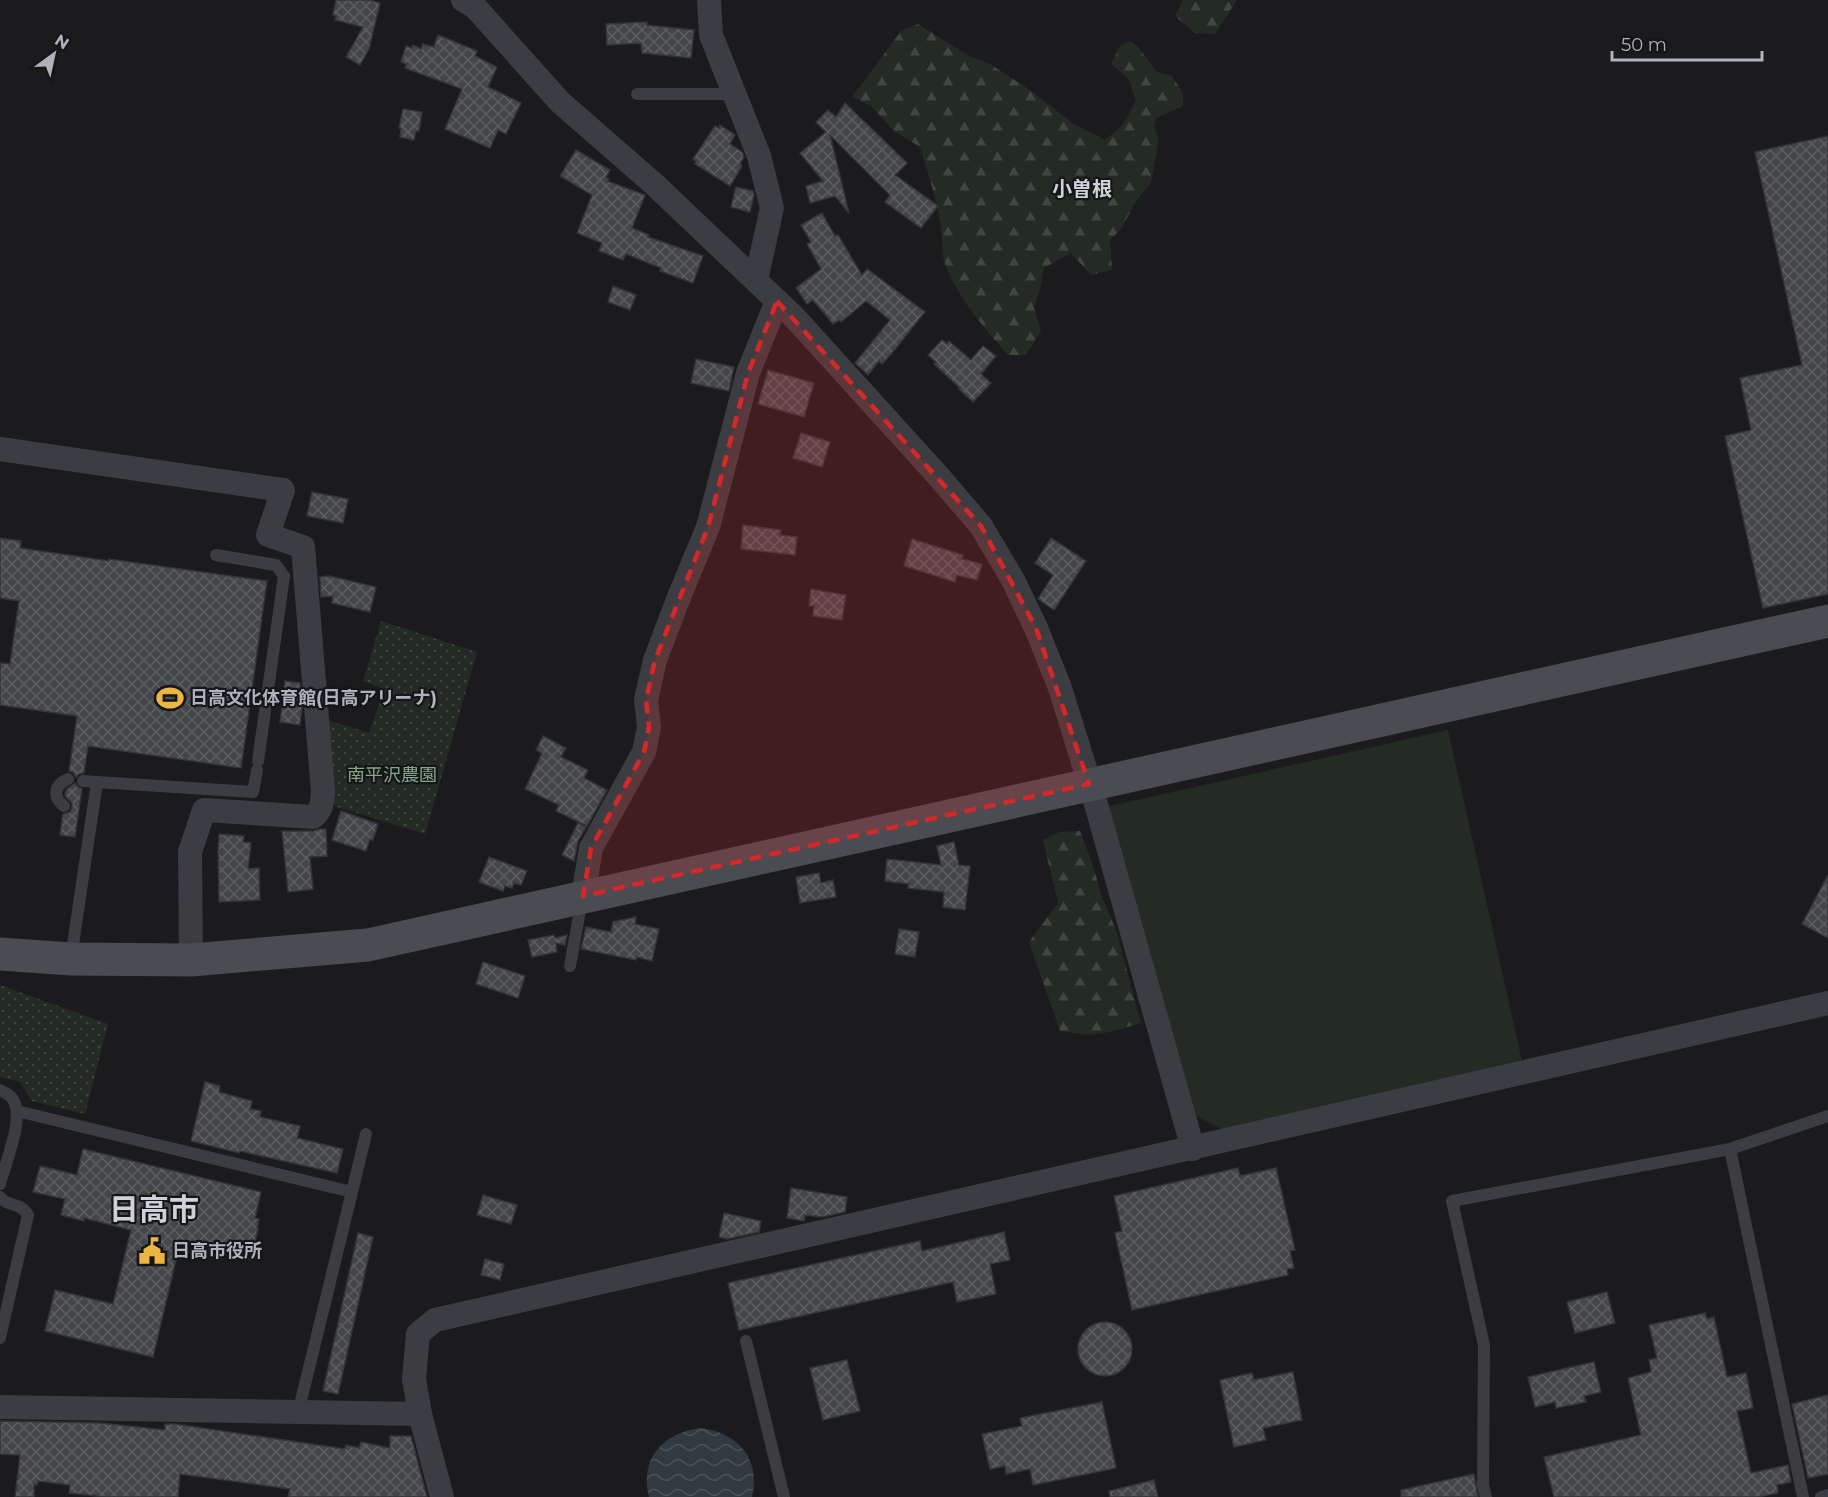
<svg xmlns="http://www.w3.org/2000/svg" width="1828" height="1497" font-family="Montserrat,'Noto Sans JP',sans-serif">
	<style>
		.green { fill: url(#green-dots) }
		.forest { fill: url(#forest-firs) }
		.pitch { fill: #232b24 }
		.water { fill: url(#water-waves) }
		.building { fill: url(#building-cross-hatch); stroke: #353539; stroke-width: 1.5 }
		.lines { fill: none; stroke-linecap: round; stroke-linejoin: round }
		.lane { stroke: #3c3d42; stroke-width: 12 }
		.street { stroke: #3c3d42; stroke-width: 24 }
		.secondary { stroke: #4a4c52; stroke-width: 33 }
		.marked { fill: #d62828; fill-opacity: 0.2; stroke: #d62828; stroke-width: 4.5; stroke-dasharray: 12 8; stroke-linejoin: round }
		.labels { text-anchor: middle; stroke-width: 4.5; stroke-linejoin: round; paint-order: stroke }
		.poi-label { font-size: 18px; font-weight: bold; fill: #aeb2bc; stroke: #161618; text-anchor: start }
		.park-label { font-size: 18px; fill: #86a688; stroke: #161618 }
		.neighbourhood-label { font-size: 20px; font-weight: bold; fill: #cfd1d8; stroke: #161618 }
		.town-label { font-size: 30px; font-weight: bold; fill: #cfd1d8; stroke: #161618 }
	</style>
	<defs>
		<pattern id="green-dots" width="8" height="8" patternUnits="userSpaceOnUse" patternTransform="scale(1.5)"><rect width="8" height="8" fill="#232b24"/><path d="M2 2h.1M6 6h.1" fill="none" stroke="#404742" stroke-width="1.8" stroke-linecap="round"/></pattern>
		<pattern id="forest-firs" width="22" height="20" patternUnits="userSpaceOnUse" patternTransform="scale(1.5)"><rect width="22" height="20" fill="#232b24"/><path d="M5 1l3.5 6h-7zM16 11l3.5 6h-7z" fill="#404742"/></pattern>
		<pattern id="water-waves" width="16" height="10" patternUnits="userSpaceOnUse" patternTransform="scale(1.5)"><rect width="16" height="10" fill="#313941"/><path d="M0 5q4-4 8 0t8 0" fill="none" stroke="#4c535a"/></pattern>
		<pattern id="building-cross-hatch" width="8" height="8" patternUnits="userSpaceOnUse" patternTransform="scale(1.5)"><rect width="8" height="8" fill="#45464a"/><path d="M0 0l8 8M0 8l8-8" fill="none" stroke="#5d5e62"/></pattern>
	</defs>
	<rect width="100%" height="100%" fill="#1b1b1d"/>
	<g class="green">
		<path d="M381 621 477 652 425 834 334 806 328 720 369 733 384 689 363 681Z"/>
		<path d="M0 985 108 1024 85 1114 32 1101 20 1082 0 1077Z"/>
	</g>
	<g class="forest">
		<path d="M1183 0H1237L1215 34 1195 33 1175 16Z"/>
		<path d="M918 24 971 57 990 64 1027 88 1074 124 1105 140 1122 126 1136 101 1128 78 1111 64 1120 46 1130 41 1138 47 1157 72 1172 76 1183 93V106L1156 118 1154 127 1159 138 1151 183 1136 201 1121 229 1110 240 1112 270 1091 275 1071 253 1044 268 1040 289 1034 307 1041 331 1026 355H1008C984 327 958 299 945 264 941 253 943 239 941 227 937 200 928 173 920 147L894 131 871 106 852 97 901 31Z"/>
		<path d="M1080 831 1092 863 1102 897 1116 930 1141 1023 1110 1032 1089 1035 1060 1031 1029 942 1058 903 1043 840 1059 832Z"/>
	</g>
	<path class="pitch" d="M1448 730 1522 1061 1226 1131 1196 1116 1106 807Z"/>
	<path class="water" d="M700 1428C737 1432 761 1458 752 1497H649C639 1459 663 1433 700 1428Z"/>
	<g class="building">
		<path d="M336 0H370L380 3 369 49 360 65 346 57 363 27 335 20 336 16 333 15Z"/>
		<path d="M647 22V25L694 30 691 58 642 53 641 43 607 45 606 24Z"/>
		<path d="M438 35 477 51 475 56 497 67 488 87 521 103 506 134 498 130 490 148 445 129 462 89 405 68 407 64 401 62 406 46 412 48 413 45 421 49 423 44 434 47Z"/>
		<path d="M845 103 907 163 895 175 938 206 921 228 885 202 890 195 830 135 849 213 835 196 810 203 806 186 823 181 800 153 826 132 816 122 828 110 836 117Z"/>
		<path d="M403 109 422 112 419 131H416L414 140 400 137 401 128H399Z"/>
		<path d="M720 125 735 135 730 144 742 152 744 157 740 164 742 166 730 186 695 164 696 161 693 159 715 126 719 128Z"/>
		<path d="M1828 136V594L1763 608 1725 436 1751 430 1740 378 1802 365 1755 152Z"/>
		<path d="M576 150 610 170 606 177 609 179 607 181 645 195 632 228 649 235 648 237 703 256 693 283 660 271 661 268 626 254 623 260 599 251 602 243 577 233 592 195 560 176Z"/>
		<path d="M736 187 753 191 754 195 750 212 731 207Z"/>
		<path d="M822 213 835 236 838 235 862 275 867 269 925 312 892 353 882 364 879 361 868 375 855 363 890 320 866 301 841 322 839 320 833 324 813 300 807 304 796 288 821 269 807 244 811 242 801 225Z"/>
		<path d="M613 286 636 295 630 310 608 302Z"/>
		<path d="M942 340 947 344 949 341 971 360 983 346 996 356 981 374 991 383 973 402 959 389 960 388 934 364 936 362 928 355Z"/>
		<path d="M696 359 734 367 729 391 691 383Z"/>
		<path d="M768 370 814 383 804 417 758 404Z"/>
		<path d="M801 433 830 442 822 467 793 458Z"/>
		<path d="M312 492 348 499 343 523 307 516Z"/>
		<path d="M743 525 781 530 780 535 797 537 795 555 741 549Z"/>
		<path d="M0 538 21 541 20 548 109 561V559L267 581 241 768 88 746 84 773 79 774 76 777 73 772 69 771 77 716 0 705V663L10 664 19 601 0 598Z"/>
		<path d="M1051 538 1086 561 1054 610 1038 599 1053 575 1035 563Z"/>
		<path d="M912 539 963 555 962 559 982 564 977 580 957 575 955 582 904 566Z"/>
		<path d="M329 576 376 587 370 612 332 603 333 596 321 597 320 577Z"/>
		<path d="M811 589 846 595 842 620 813 616 814 606H809Z"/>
		<path d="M285 681 300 683 302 707 300 725 280 722Z"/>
		<path d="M543 736 566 748 561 757 588 770 584 778 607 790 587 826 556 811 559 805 525 789 542 753 536 750Z"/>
		<path d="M75 783 78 787 82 789 75 837 60 835 63 814 70 812 72 807V803L65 796 66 790Z"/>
		<path d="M341 811 378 824 373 840 370 839 366 851 332 840Z"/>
		<path d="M578 823 586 827 578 841 574 861 562 855Z"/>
		<path d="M320 829H326L327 856 310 857 313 889 288 892 282 831H313Z"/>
		<path d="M219 834 244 836 243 842 251 843 248 869 259 868 260 900 219 902 218 851Z"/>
		<path d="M954 842 959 865 970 866 965 910 943 907 944 892 908 888 909 884 885 881 887 859 941 865 937 846Z"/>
		<path d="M489 857 527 871 521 885 514 883 512 888 505 886 503 891 479 882Z"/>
		<path d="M819 873 821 883 833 880 836 897 800 903 796 877Z"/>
		<path d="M1828 875V938L1802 924Z"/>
		<path d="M636 917 635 924 659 929 652 961 637 957 636 960 581 949 586 927 611 932 613 922Z"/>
		<path d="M899 929 919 932 915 957 895 954Z"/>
		<path d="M554 935 555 938 567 935 565 945 556 943 557 952 532 957 528 940Z"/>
		<path d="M483 962 525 976 518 998 476 984Z"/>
		<path d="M205 1082 220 1086 219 1092 252 1101 250 1109 261 1111 260 1117 300 1126 297 1138 343 1149 337 1173 240 1151 239 1153 191 1141Z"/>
		<path d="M83 1149 261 1192 255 1218 259 1219 257 1228H258L251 1260 180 1243 153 1357 45 1331 55 1290 113 1304 131 1230 84 1218V1221L61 1215 65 1199 33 1192 40 1166 77 1175Z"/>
		<path d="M1238 1168 1240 1176 1276 1168 1295 1250 1290 1251 1294 1268 1287 1269 1288 1275 1132 1310 1115 1233 1122 1231 1114 1196Z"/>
		<path d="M791 1188 847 1197 845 1212 822 1217 805 1215 804 1221 787 1218Z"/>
		<path d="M483 1195 517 1205 511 1224 477 1215Z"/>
		<path d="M724 1213 761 1221 759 1232 727 1239 719 1237Z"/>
		<path d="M1004 1232 1010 1260 990 1264 996 1294 957 1302 953 1282 739 1330 728 1283 920 1241 922 1251Z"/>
		<path d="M358 1233 373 1237 338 1394 323 1391Z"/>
		<path d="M485 1259 504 1264 500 1280 481 1275Z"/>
		<path d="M1607 1292 1615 1323 1575 1333 1567 1302Z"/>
		<path d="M1705 1313 1707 1319 1714 1317 1727 1377 1746 1373 1753 1408 1737 1411 1751 1473 1788 1465 1791 1482 1777 1485 1778 1493 1758 1497H1554L1544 1457 1641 1435 1628 1378 1651 1372 1649 1360 1657 1358 1649 1325Z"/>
		<circle cx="1105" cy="1349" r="27"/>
		<path d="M847 1360 860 1411 823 1420 810 1368Z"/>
		<path d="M1594 1362 1601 1392 1584 1396 1586 1402 1556 1408 1555 1402 1535 1407 1528 1377Z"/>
		<path d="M1293 1372 1302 1420 1263 1428 1266 1440 1234 1447 1220 1380 1252 1373 1254 1380Z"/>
		<path d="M1828 1395V1474L1808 1478 1792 1404Z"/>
		<path d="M1102 1402 1116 1468 1033 1485 1030 1469 1006 1474 1005 1466 990 1469 982 1434 1022 1426 1020 1418Z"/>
		<path d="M0 1421 100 1423 165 1430V1424H175L345 1449 346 1445 359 1448 361 1442 390 1448V1436H411L427 1497H288L290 1489 180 1474 178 1497H106L69 1493 70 1485 38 1481 37 1485 34 1484V1497H15L20 1455 0 1454Z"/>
		<path d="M1474 1474 1478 1497H1401V1490Z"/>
		<path d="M1154 1480 1158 1497H1110L1109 1491Z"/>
	</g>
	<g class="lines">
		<g class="lane">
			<path d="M637 94H735"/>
			<path d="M216 555 276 565 284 576 258 761"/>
			<path d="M83 781 97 782"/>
			<path d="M64 806C52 797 54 785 68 779"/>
			<path d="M71 958 97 782 253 792 257 770"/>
			<path d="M570 966 582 899"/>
			<path d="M0 1090C4 1092 9 1094 12 1098 26 1115 5 1164 0 1184"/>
			<path d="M17 1111 352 1192 298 1413"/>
			<path d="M1730 1149 1803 1497"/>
			<path d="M352 1192 366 1134"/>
			<path d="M0 1197C9 1208 19 1201 28 1215L0 1338"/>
			<path d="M746 1341 784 1497"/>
			<path d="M1486 1497 1483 1485 1484 1345 1452 1201 1730 1149 1828 1116"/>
			<path d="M1821 1497 1828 1495"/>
		</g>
		<g class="street">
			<path d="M463 0 475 7 560 102 654 184 795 318 940 478 981 526 1013 580 1036 628 1060 688 1096 804 1193 1149"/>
			<path d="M709 0 711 35 759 156 772 208 756 280"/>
			<path d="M0 449 283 490 268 535 303 547 323 792C322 803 322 810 313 817L204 810 190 852 191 960"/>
			<path d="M583 896 591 848 644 752 649 727 646 700 655 660 679 597 708 527 748 373 777 301"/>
			<path d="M0 1407 420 1414"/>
			<path d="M442 1497 420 1414 414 1379 418 1334 435 1320 1828 1003"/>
		</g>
		<path class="secondary" d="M0 954 71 959 191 960 368 945 1828 621"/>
	</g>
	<path class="marked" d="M777 301 981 526 1036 628 1089 784 583 896 591 848 644 752 649 727 646 700 655 660 708 527 748 373Z"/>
	<defs>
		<symbol id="stadium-bare" viewBox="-9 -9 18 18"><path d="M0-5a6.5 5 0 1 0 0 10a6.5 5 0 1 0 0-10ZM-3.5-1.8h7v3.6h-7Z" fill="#ecb643" stroke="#161618" stroke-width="2.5" paint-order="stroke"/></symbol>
		<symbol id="civic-bare" viewBox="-9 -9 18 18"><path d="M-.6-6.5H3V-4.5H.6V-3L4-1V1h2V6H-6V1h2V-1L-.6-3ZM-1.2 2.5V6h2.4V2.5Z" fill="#ecb643" stroke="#161618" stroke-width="2.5" paint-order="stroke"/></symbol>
	</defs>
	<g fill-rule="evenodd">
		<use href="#stadium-bare" x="151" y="679" width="38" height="38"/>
		<use href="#civic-bare" x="133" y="1232" width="38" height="38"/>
	</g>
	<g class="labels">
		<g class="poi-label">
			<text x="190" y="704">日高文化体育館(日高アリーナ)</text>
			<text x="172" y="1257">日高市役所</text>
		</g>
		<g class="park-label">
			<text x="392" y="781">南平沢農園</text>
		</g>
		<g class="neighbourhood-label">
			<text x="1082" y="196">小曽根</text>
		</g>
		<g class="town-label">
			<text x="154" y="1220">日高市</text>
		</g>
	</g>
	<g transform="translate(54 54) rotate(33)" stroke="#161618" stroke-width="4.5" paint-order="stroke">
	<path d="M0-4.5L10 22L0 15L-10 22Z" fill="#aeb2bc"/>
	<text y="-9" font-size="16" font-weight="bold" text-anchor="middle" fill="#aeb2bc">N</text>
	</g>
	<path d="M1612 51v9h150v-9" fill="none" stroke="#aeb2bc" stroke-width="3"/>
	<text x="1621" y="51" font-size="18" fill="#aeb2bc" stroke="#161618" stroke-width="4.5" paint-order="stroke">50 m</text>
</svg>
